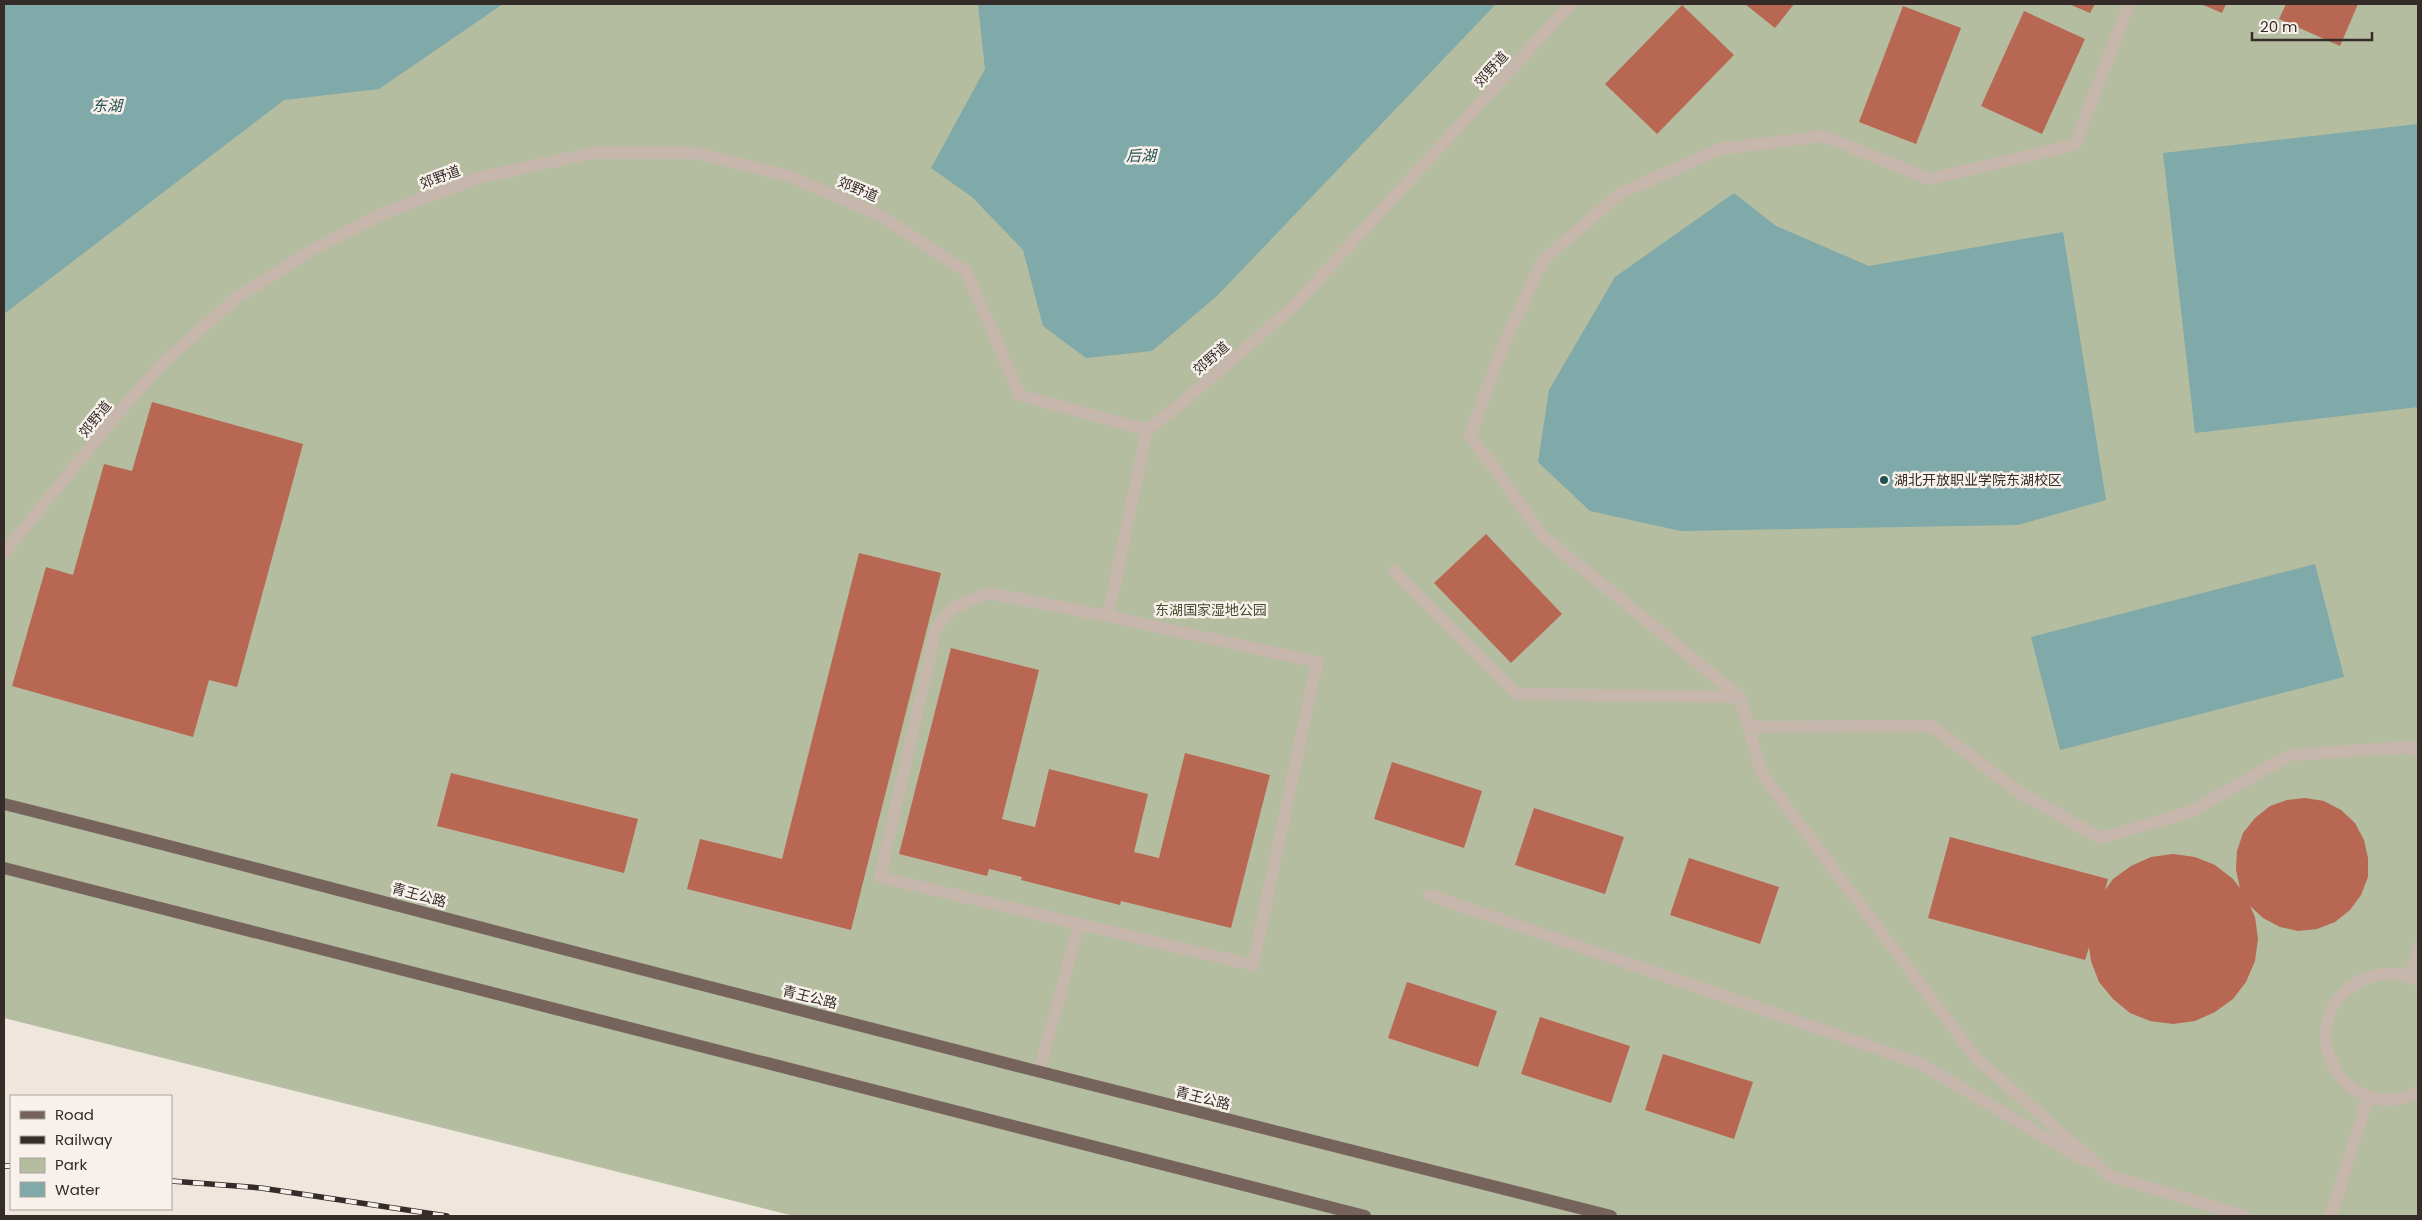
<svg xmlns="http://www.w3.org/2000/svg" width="2422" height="1220" font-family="Poppins,'Noto Sans SC',sans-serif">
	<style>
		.green { fill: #b4bd9f }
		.water { fill: #80a9a9 }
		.building { fill: #b86753 }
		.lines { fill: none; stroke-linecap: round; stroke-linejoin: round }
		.minor { stroke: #c6b6ab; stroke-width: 12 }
		.major { stroke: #75635c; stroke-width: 12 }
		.rail-casing { stroke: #352c29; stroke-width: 5.5 }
		.rail { stroke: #f8f0ea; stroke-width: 4; stroke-dasharray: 11; stroke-linecap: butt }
		.poi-dot { fill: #245152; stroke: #f8f0ea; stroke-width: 2 }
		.labels { text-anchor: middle; stroke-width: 5; stroke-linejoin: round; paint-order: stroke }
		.street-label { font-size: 14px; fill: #352c29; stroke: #f8f0ea }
		.poi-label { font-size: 14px; fill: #352c29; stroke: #f8f0ea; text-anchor: start }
		.park-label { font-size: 14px; fill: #465030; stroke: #f8f0ea }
		.water-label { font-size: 15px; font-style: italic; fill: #245152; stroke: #f8f0ea }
	</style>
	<rect width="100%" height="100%" fill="#efe6de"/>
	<path class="green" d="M4 4H2418V1216H794L4 1018Z"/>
	<g class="water">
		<path d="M4 4H503L379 89 284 100 4 314Z"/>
		<path d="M978 4H1496L1217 296 1152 351 1086 358 1043 326 1023 250 972 197 931 168 985 69Z"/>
		<path d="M2418 124V407L2195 433 2163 153Z"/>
		<path d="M1734 193 1776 226 1869 266 2063 232 2106 500 2018 525 1681 531 1590 511 1538 462 1549 390 1615 277Z"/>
		<path d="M2315 564 2344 677 2060 750 2031 637Z"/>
	</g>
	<g class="building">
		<path d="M1745 4H1794L1775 28Z"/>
		<path d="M2069 4H2095L2090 13Z"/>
		<path d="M2201 4H2226L2222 13Z"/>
		<path d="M2286 4H2358L2340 46 2279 19Z"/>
		<path d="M1682 5 1734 55 1657 134 1605 84Z"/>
		<path d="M1903 6 1961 28 1916 144 1859 122Z"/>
		<path d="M2024 11 2085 39 2042 134 1981 106Z"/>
		<path d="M152 402 303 444 237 687 209 680 193 737 12 686 46 567 73 575 104 464 132 471Z"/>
		<path d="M1486 534 1562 614 1511 663 1434 583Z"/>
		<path d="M859 553 941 573 851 930 687 889 700 839 782 859Z"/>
		<path d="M951 648 1039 670 1002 819 1035 827 1049 769 1148 794 1134 852 1159 858 1185 753 1270 775 1231 928 1121 901 1120 905 1021 880 1022 877 989 869 987 876 899 854Z"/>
		<path d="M1392 762 1482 791 1464 848 1374 819Z"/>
		<path d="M451 773 638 819 624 873 437 826Z"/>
		<path d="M2305 798 2324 801 2341 810 2355 823 2364 840 2368 858V877L2361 895 2350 910 2335 922 2317 929 2298 931 2280 927 2263 918 2250 906 2255 917 2258 939 2255 961 2246 982 2233 999 2215 1012 2195 1021 2173 1024 2150 1021 2130 1013 2113 999 2099 982 2091 961 2089 947 2085 960 1928 918 1950 837 2108 879 2105 890 2113 879 2131 866 2151 857 2173 854 2195 857 2215 865 2233 879 2240 888 2236 870 2237 851 2243 833 2255 818 2270 806 2287 800Z"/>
		<path d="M1534 808 1624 837 1605 894 1515 865Z"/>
		<path d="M1689 858 1779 887 1760 944 1670 915Z"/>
		<path d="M1407 982 1497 1011 1478 1067 1388 1038Z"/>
		<path d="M1540 1017 1630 1046 1611 1103 1521 1074Z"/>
		<path d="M1663 1054 1753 1082 1734 1139 1645 1110Z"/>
	</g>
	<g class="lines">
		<g class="minor">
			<path d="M4 553 119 412 163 363 236 298 312 250 386 212 478 178 592 153H695L789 176 877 214 966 271 1020 395 1147 430 1176 408 1293 307 1571 4"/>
			<path d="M1394 571 1517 694 1740 697 1762 774 1976 1058 2110 1176 2245 1216"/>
			<path d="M1108 616 1317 662 1253 965 880 877 936 628 953 608 988 593 1108 616 1147 430"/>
			<path d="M1740 697 1543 536 1470 435 1503 346 1543 260 1621 193 1720 149 1824 136 1929 179 2075 145 2129 4"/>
			<path d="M1748 727 1931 726 2019 792 2100 838 2190 812 2290 755 2410 747 2418 752"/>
			<path d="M1429 895 1919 1063 2084 1160"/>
			<path d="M2410 977 2418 948"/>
			<path d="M2418 981C2401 972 2381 971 2363 980 2286 1015 2341 1131 2418 1092"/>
			<path d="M1039 1072 1079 924"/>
			<path d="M2331 1216 2368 1097"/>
		</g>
		<g class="major">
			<path d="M4 804C209 855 412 910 617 963 948 1049 1279 1133 1611 1216"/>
			<path d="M4 868 1365 1216"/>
		</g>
		<defs>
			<g id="rail">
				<path d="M4 1166H11"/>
				<path d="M171 1181 261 1188 447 1216"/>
			</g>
		</defs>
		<use href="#rail" class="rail-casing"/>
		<use href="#rail" class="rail"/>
	</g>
	<circle class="poi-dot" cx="1884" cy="480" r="5"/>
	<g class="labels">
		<g class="street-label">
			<text transform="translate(1491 69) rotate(-48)" y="5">郊野道</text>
			<text transform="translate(440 177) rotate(-20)" y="5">郊野道</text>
			<text transform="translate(858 189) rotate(23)" y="5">郊野道</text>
			<text transform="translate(1211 358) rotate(-41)" y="5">郊野道</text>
			<text transform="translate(95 419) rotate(-51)" y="5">郊野道</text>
			<text transform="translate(419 895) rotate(15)" y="5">青王公路</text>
			<text transform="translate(810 997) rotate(14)" y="5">青王公路</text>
			<text transform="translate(1203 1098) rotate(14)" y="5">青王公路</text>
		</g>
		<g class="poi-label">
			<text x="1894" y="485">湖北开放职业学院东湖校区</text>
		</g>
		<g class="park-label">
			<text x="1211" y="615">东湖国家湿地公园</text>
		</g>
		<g class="water-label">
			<text x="107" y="111">东湖</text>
			<text x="1141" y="161">后湖</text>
		</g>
	</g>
	<rect width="2422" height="1220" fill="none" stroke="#352c29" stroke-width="10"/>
	<rect x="10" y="1095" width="162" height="115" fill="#f8f0ea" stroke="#aaa29d"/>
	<rect x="20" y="1111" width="25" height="8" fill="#75635c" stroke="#aaa29d"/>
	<text x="55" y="1120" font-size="15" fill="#352c29">Road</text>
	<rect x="20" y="1136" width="25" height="8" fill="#352c29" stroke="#aaa29d"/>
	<text x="55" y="1145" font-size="15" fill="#352c29">Railway</text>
	<rect x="20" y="1158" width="25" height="15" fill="#b4bd9f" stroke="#aaa29d"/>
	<text x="55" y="1170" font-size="15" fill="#352c29">Park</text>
	<rect x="20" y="1182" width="25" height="15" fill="#80a9a9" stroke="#aaa29d"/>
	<text x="55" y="1195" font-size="15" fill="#352c29">Water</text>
	<path d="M2252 32v8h120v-8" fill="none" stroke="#352c29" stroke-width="2.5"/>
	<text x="2260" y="32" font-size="15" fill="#352c29" stroke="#f8f0ea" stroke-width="4" paint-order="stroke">20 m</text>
</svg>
